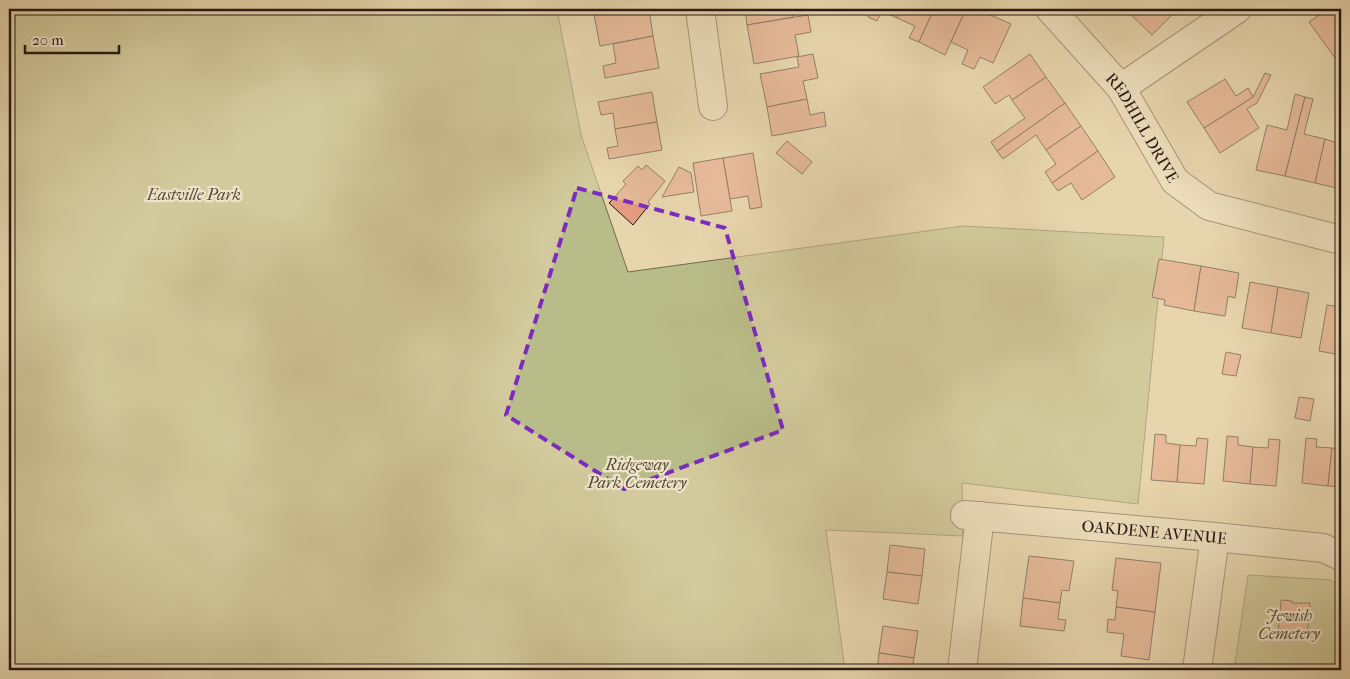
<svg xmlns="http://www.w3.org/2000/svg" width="1350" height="679" font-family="'IM FELL French Canon',serif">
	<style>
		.green { fill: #b8bc88; stroke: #706a4e }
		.building { fill: #e59a82; stroke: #271913 }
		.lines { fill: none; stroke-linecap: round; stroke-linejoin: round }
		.minor-casing { stroke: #57483a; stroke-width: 30 }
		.minor { stroke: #efe4ca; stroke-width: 28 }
		.marked { fill: none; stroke: #7b2cbf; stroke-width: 4; stroke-dasharray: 10 6; stroke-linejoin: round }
		.labels { text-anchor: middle; stroke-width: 4.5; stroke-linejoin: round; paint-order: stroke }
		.street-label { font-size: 16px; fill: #271913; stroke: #efe4ca }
		.park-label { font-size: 16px; font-style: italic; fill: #524a36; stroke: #efe4ca }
	</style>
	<rect width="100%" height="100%" fill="#e7d5ad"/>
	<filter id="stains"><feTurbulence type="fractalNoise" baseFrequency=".004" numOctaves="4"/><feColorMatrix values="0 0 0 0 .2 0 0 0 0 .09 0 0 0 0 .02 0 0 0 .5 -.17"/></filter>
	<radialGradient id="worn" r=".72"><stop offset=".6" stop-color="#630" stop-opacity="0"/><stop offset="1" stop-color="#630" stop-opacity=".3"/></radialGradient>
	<g class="green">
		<path d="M9 9H557L581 135 628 272 963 226 1164 237 1138 504 962 483 963 536 826 530 845 670H9Z"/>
		<path d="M1248 575 1331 580 1341 588V670H1234Z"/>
	</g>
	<g class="building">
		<path d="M593 9H642L643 10 649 9 653 36 600 46Z"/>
		<path d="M745 9H792L793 17 747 25Z"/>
		<path d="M871 9H902L897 18 882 11 877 21 868 17Z"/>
		<path d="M902 9H934L919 42 909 38 915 26 897 18Z"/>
		<path d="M934 9H966L945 55 919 42Z"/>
		<path d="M966 9H977L1011 24 993 63 980 57 974 69 962 64 968 50 951 42Z"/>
		<path d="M1125 9H1178L1152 35Z"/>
		<path d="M1328 9H1335L1341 17V54L1335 58 1309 22Z"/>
		<path d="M1335 9H1341V17Z"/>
		<path d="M808 15 811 32 795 35 799 56 754 64 747 25Z"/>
		<path d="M653 36 659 68 605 78 603 66 616 63 613 44Z"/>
		<path d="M813 54 818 78 803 81 807 99 767 107 760 74 799 67 797 57Z"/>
		<path d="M1030 54 1046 77 1012 100 1009 95 995 104 983 87Z"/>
		<path d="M1265 73 1271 75 1257 103 1247 109 1259 128 1220 153 1204 128 1253 97Z"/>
		<path d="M1046 77 1065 103 997 151 991 142 1025 118 1012 100Z"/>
		<path d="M1225 79 1236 96 1248 88 1253 97 1204 128 1187 102Z"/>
		<path d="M652 92 657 122 615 129 613 113 601 115 598 102Z"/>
		<path d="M1295 94 1305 97 1285 176 1256 170 1267 125 1287 130Z"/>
		<path d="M1305 97 1313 99 1304 134 1325 139 1315 183 1285 176Z"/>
		<path d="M807 99 810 115 824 112 826 126 772 136 767 107Z"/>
		<path d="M1065 103 1081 126 1046 150 1036 135 1003 159 997 151Z"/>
		<path d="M657 122 662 150 609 159 607 148 618 146 615 129Z"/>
		<path d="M1081 126 1098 151 1052 183 1045 172 1056 164 1046 150Z"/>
		<path d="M1325 139 1340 144 1341 139V189L1315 183Z"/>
		<path d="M787 141 812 162 802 174 776 153Z"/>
		<path d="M1098 151 1115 177 1082 200 1071 183 1058 191 1052 183Z"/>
		<path d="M753 153 762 207 750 209 748 196 730 199 723 158Z"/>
		<path d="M723 158 732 211 701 216 693 163Z"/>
		<path d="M646 165 665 181 648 202 650 204 633 225 609 203 626 184 623 181 638 166 642 170Z"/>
		<path d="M679 167 691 173 694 192 662 197Z"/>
		<path d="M1159 259 1201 266 1194 311 1164 305 1165 300 1152 297Z"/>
		<path d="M1201 266 1239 273 1235 298 1228 296 1225 316 1194 311Z"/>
		<path d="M1250 282 1278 287 1271 333 1242 328Z"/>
		<path d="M1278 287 1309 293 1301 338 1271 333Z"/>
		<path d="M1327 305 1341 307V355L1319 351Z"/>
		<path d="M1226 352 1241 355 1236 376 1222 374Z"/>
		<path d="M1299 397 1314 399 1310 421 1295 418Z"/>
		<path d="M1155 434 1166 435V443L1180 445 1177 482 1151 480Z"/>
		<path d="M1227 436 1238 437V445L1253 447 1250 484 1223 481Z"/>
		<path d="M1197 438 1208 439 1204 484 1177 482 1180 445 1196 446Z"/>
		<path d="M1306 438 1317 439 1316 447 1332 448 1328 486 1302 483Z"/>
		<path d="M1269 439 1280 440 1276 486 1250 484 1253 447 1268 448Z"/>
		<path d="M1332 448 1341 449V487L1328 486Z"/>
		<path d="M890 545 925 549 922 576 887 572Z"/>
		<path d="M1029 556 1074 561 1069 591 1062 590 1060 603 1023 598Z"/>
		<path d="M1116 558 1161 563 1155 612 1116 607 1118 591 1112 590Z"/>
		<path d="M887 572 922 576 918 604 883 599Z"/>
		<path d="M1023 598 1060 603 1058 619 1066 620 1064 631 1020 626Z"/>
		<path d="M1281 600 1292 601V603H1310L1307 637 1278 635Z"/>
		<path d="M1116 607 1155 612 1149 660 1121 656 1124 634 1107 632 1108 619 1115 620Z"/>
		<path d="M883 626 918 631 914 658 879 653Z"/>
		<path d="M879 653 914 658 912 670H877Z"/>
	</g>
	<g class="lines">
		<defs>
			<g id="minor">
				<path d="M700 9 713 106"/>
				<path id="s1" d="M1050 9 1121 88 1175 181 1209 206 1341 240"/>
				<path d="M1121 88 1237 9"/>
				<path id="s2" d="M965 515 1215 537 1323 548 1341 556"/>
				<path d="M962 670 980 516"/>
				<path d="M1197 670 1215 537"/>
			</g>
		</defs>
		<use href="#minor" class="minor-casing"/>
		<use href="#minor" class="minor"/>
	</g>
	<path d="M0 0H1350V679H0ZM577 188 725 228 783 430 624 489 506 415Z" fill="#e7d5ad" fill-opacity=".55" fill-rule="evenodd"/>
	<path class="marked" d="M577 188 725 228 783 430 624 489 506 415Z"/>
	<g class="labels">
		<g class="street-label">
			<text dy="6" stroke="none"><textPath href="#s1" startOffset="151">REDHILL DRIVE</textPath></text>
			<text dy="6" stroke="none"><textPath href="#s2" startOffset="190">OAKDENE AVENUE</textPath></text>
		</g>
		<g class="park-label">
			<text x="194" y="200">Eastville Park</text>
			<text x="637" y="470">Ridgeway<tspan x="637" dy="18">Park Cemetery</tspan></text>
			<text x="1289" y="621">Jewish<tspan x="1289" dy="18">Cemetery</tspan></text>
		</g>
	</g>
	<rect width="1350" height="679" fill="none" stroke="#e7d5ad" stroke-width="30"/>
	<rect x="10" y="10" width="1330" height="659" fill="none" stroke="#271913" stroke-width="2.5"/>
	<rect x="15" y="15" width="1320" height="649" fill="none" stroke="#271913"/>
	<path d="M25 45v8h94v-8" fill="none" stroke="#271913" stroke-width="2.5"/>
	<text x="32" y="45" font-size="15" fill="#271913" stroke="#efe4ca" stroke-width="4" paint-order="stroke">20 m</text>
	<rect width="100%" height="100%" filter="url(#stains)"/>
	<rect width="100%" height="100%" fill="url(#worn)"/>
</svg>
